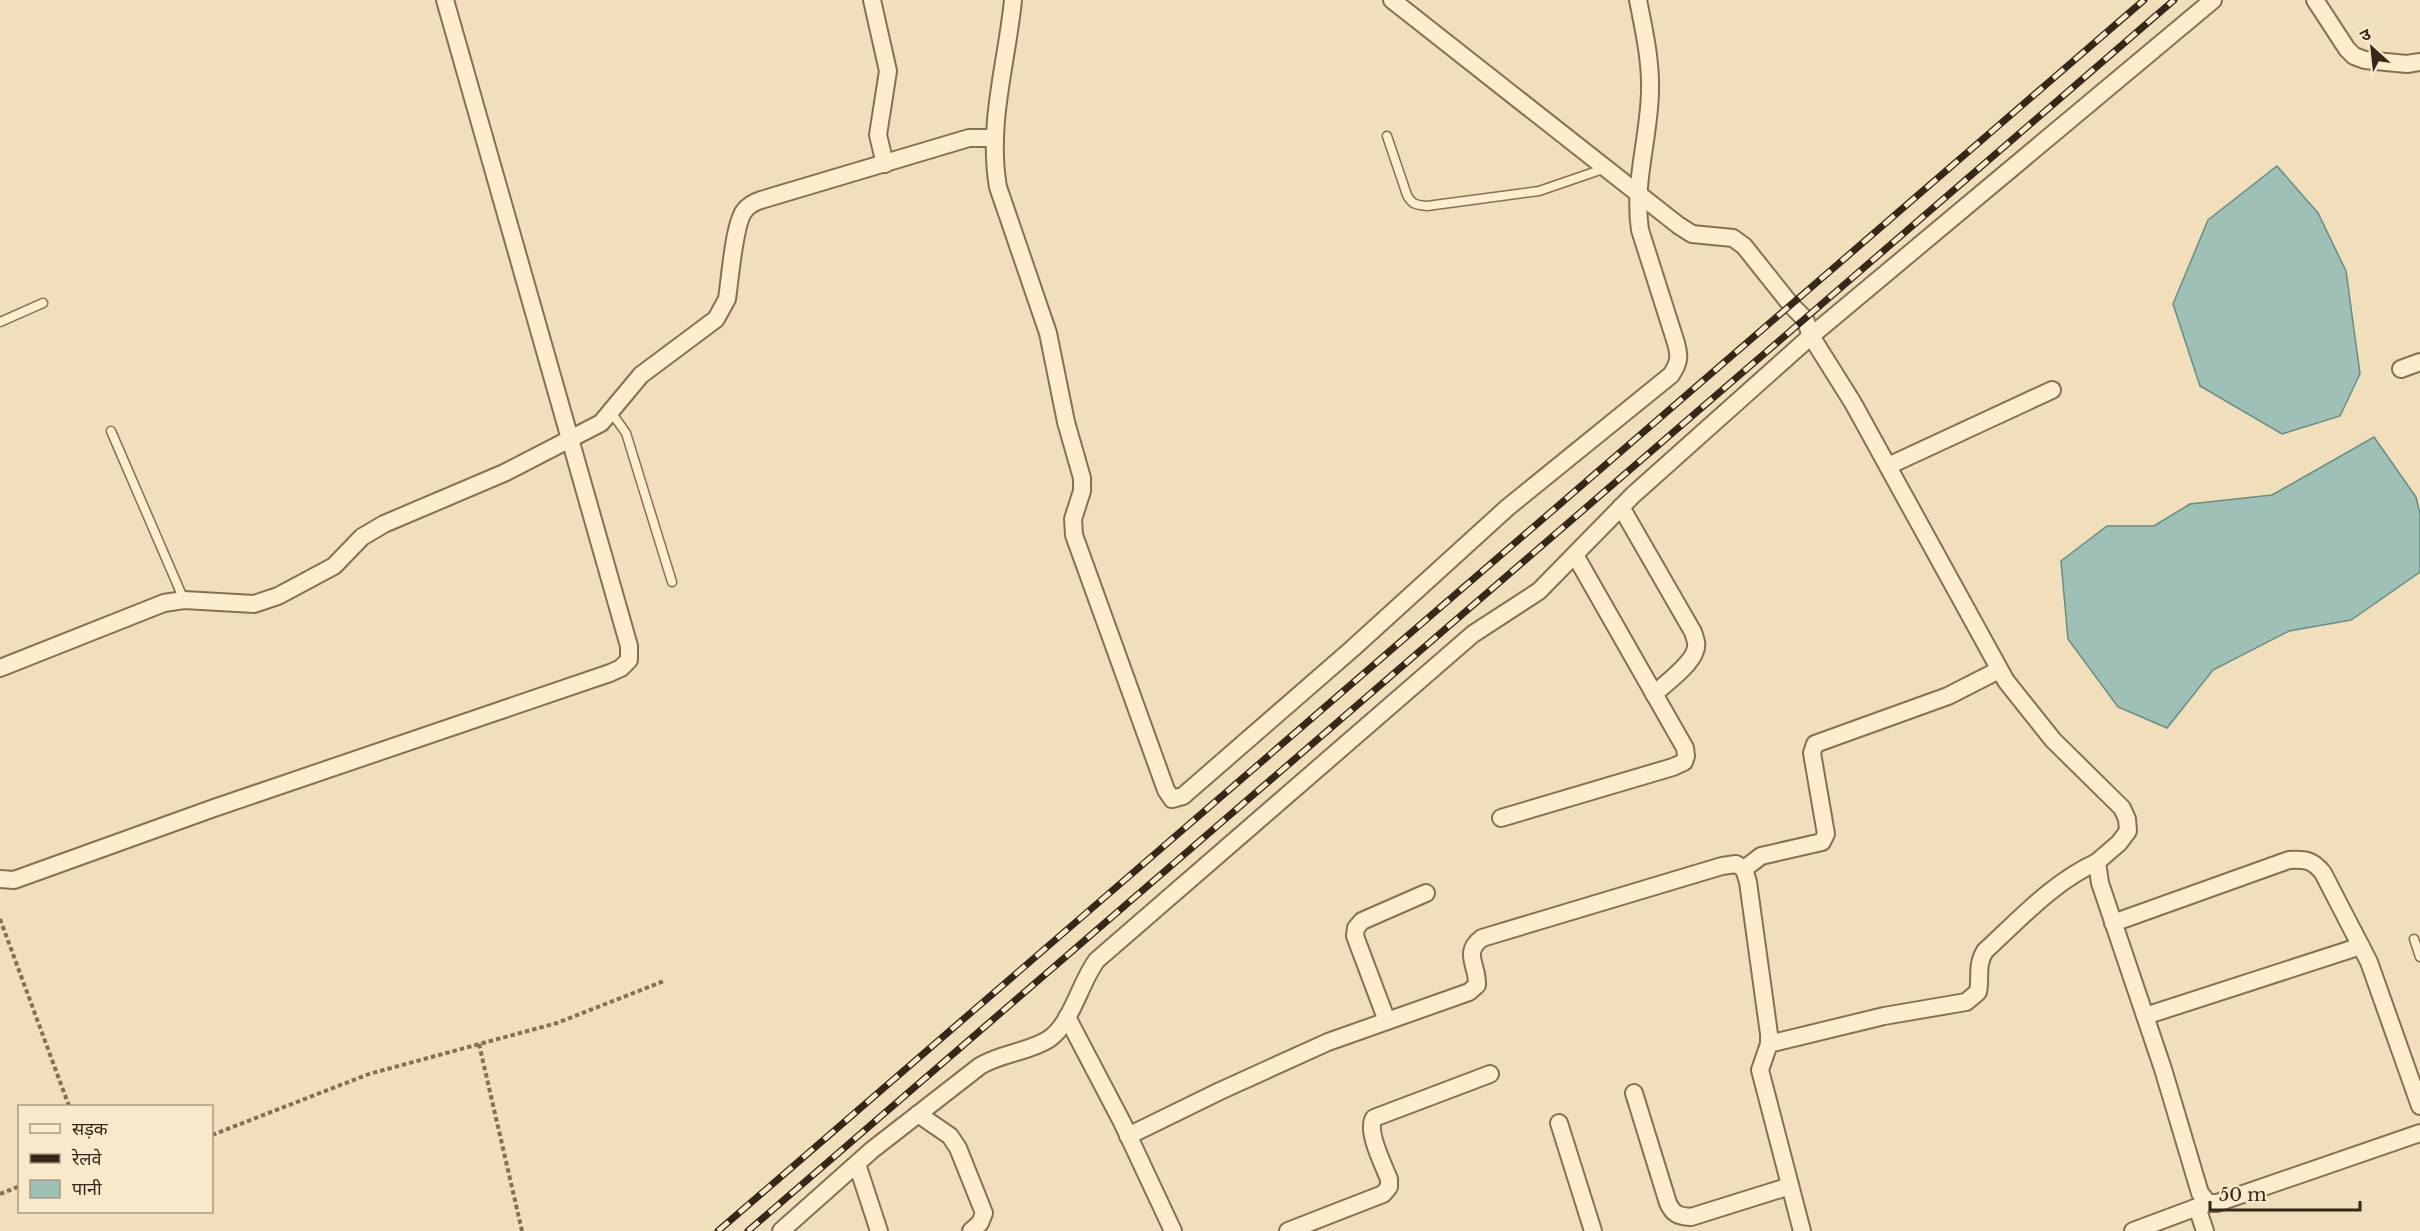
<svg xmlns="http://www.w3.org/2000/svg" width="2420" height="1231" font-family="'Libre Baskerville','Noto Sans Devanagari',serif">
	<style>
		.water { fill: #9fc0b6; stroke: #678e83; stroke-width: 1.5 }
		.lines { fill: none; stroke-linecap: round; stroke-linejoin: round }
		.lane-casing { stroke: #876f54; stroke-width: 11 }
		.street-casing { stroke: #876f54; stroke-width: 20 }
		.path { stroke: #876f54; stroke-width: 4; stroke-dasharray: 4.5 3; stroke-linecap: butt }
		.lane { stroke: #fbedcd; stroke-width: 8 }
		.street { stroke: #fbedcd; stroke-width: 16 }
		.rail-casing { stroke: #35271a; stroke-width: 7 }
		.rail { stroke: #f7e9ca; stroke-width: 4.5; stroke-dasharray: 14; stroke-linecap: butt }
	</style>
	<rect width="100%" height="100%" fill="#f0dfba"/>
	<g class="water">
		<path d="M2277 166 2318 213 2346 271 2360 374 2340 416 2282 434 2200 386 2173 304 2208 220Z"/>
		<path d="M2374 437 2416 497 2420 514V572L2351 620 2289 631 2213 670 2167 728 2118 707 2068 639 2061 561 2107 526H2154L2190 504 2272 495Z"/>
	</g>
	<g class="lines">
		<defs>
			<g id="lane">
				<path d="M1387 136 1407 195C1412 205 1417 205 1427 206L1539 191 1606 168"/>
				<path d="M0 322 43 303"/>
				<path d="M611 412 626 433 672 582"/>
				<path d="M111 431 184 600"/>
				<path d="M2414 939 2420 957"/>
			</g>
			<g id="street">
				<path d="M872 0 888 71 878 135 885 164"/>
				<path d="M1013 0C1007 62 987 124 998 187L1048 333 1066 422 1082 478V491L1073 519 1074 535 1166 790 1172 799 1183 796 1352 649 1507 508 1671 375C1679 363 1680 357 1676 343L1640 230C1633 184 1649 138 1650 92 1651 61 1644 30 1638 0"/>
				<path d="M1392 0 1678 225 1692 234 1733 238 1744 246 1791 305 1805 319 1811 336 1853 403 2006 681 2053 740 2122 808 2127 819 2128 831 2119 843 2097 862 2100 883 2163 1069 2200 1193 2208 1203H2217L2420 1133"/>
				<path d="M2315 0 2347 49 2354 56 2365 60 2407 64 2420 62"/>
				<path d="M2401 369 2420 362"/>
				<path d="M1888 466 2052 390"/>
				<path d="M1621 507 1693 632C1695 638 1698 645 1695 651 1691 665 1665 684 1654 694"/>
				<path d="M0 668 164 603 184 600 254 604 278 596 334 566 362 537 384 524 504 473 601 423 641 375 716 319 727 299C730 280 734 222 745 210 749 205 755 202 761 200L969 138H995"/>
				<path d="M1501 818 1673 767 1684 762 1686 756 1685 748 1575 555"/>
				<path d="M1744 869 1761 856 1822 842 1826 834 1812 753 1815 744 1948 696 1999 670"/>
				<path d="M0 879 14 880 214 808 610 673 621 668 629 660V646L445 0"/>
				<path d="M2113 923 2289 860C2305 859 2313 860 2323 873L2369 962 2420 1106"/>
				<path d="M2145 1016 2361 946"/>
				<path d="M1067 1017 1122 1122 1173 1231"/>
				<path d="M1387 1021 1355 936 1356 928 1362 921 1426 893"/>
				<path d="M1769 1044 1884 1016 1966 1002 1978 992C1981 977 1976 965 1985 951 2020 919 2053 882 2097 862"/>
				<path d="M1634 1093 1668 1203C1673 1214 1678 1216 1691 1217L1790 1186"/>
				<path d="M918 1114 950 1136 958 1148 984 1213 980 1223 971 1231"/>
				<path d="M1559 1123 1593 1231"/>
				<path d="M1128 1136 1220 1091 1328 1042 1469 992 1477 985C1478 965 1462 953 1482 938L1722 866 1736 864 1744 869 1748 882 1769 1034V1044L1760 1070 1802 1231"/>
				<path d="M857 1164 879 1231"/>
				<path d="M2197 1207 2205 1231"/>
				<path d="M781 1231 872 1150 980 1066C1001 1053 1029 1052 1049 1039 1072 1023 1080 982 1097 960L1473 634 1539 591 1633 495 1811 336 2213 0"/>
				<path d="M1288 1231 1383 1194 1389 1187V1179C1383 1164 1366 1131 1374 1118L1490 1074"/>
				<path d="M2133 1231 2208 1203"/>
			</g>
		</defs>
		<use href="#lane" class="lane-casing"/>
		<use href="#street" class="street-casing"/>
		<g class="path">
			<path d="M0 919 69 1106"/>
			<path d="M479 1044 522 1231"/>
			<path d="M212 1135 369 1074 557 1023 664 981"/>
			<path d="M0 1194 20 1186"/>
		</g>
		<use href="#lane" class="lane"/>
		<use href="#street" class="street"/>
		<defs>
			<g id="rail">
				<path d="M718 1231 2144 0"/>
				<path d="M748 1231 2174 0"/>
			</g>
		</defs>
		<use href="#rail" class="rail-casing"/>
		<use href="#rail" class="rail"/>
	</g>
	<rect x="18" y="1105" width="195" height="108" fill="#f7e9ca" stroke="#a99b84" stroke-width="1.5"/>
	<rect x="30" y="1124" width="30" height="9" fill="#fbedcd" stroke="#a99b84" stroke-width="1.5"/>
	<text x="72" y="1135" font-size="18" fill="#35271a">सड़क</text>
	<rect x="30" y="1154" width="30" height="9" fill="#35271a" stroke="#a99b84" stroke-width="1.5"/>
	<text x="72" y="1165" font-size="18" fill="#35271a">रेलवे</text>
	<rect x="30" y="1180" width="30" height="18" fill="#9fc0b6" stroke="#a99b84" stroke-width="1.5"/>
	<text x="72" y="1195" font-size="18" fill="#35271a">पानी</text>
	<g transform="translate(2372 48) rotate(333)" stroke="#f7e9ca" stroke-width="4.5" paint-order="stroke">
	<path d="M0-4.5L10 22L0 15L-10 22Z" fill="#35271a"/>
	<text y="-9" font-size="16" font-weight="bold" text-anchor="middle" fill="#35271a">उ</text>
	</g>
	<path d="M2210 1201v9h150v-9" fill="none" stroke="#35271a" stroke-width="3"/>
	<text x="2219" y="1201" font-size="18" fill="#35271a" stroke="#f7e9ca" stroke-width="4.5" paint-order="stroke">50 m</text>
</svg>
